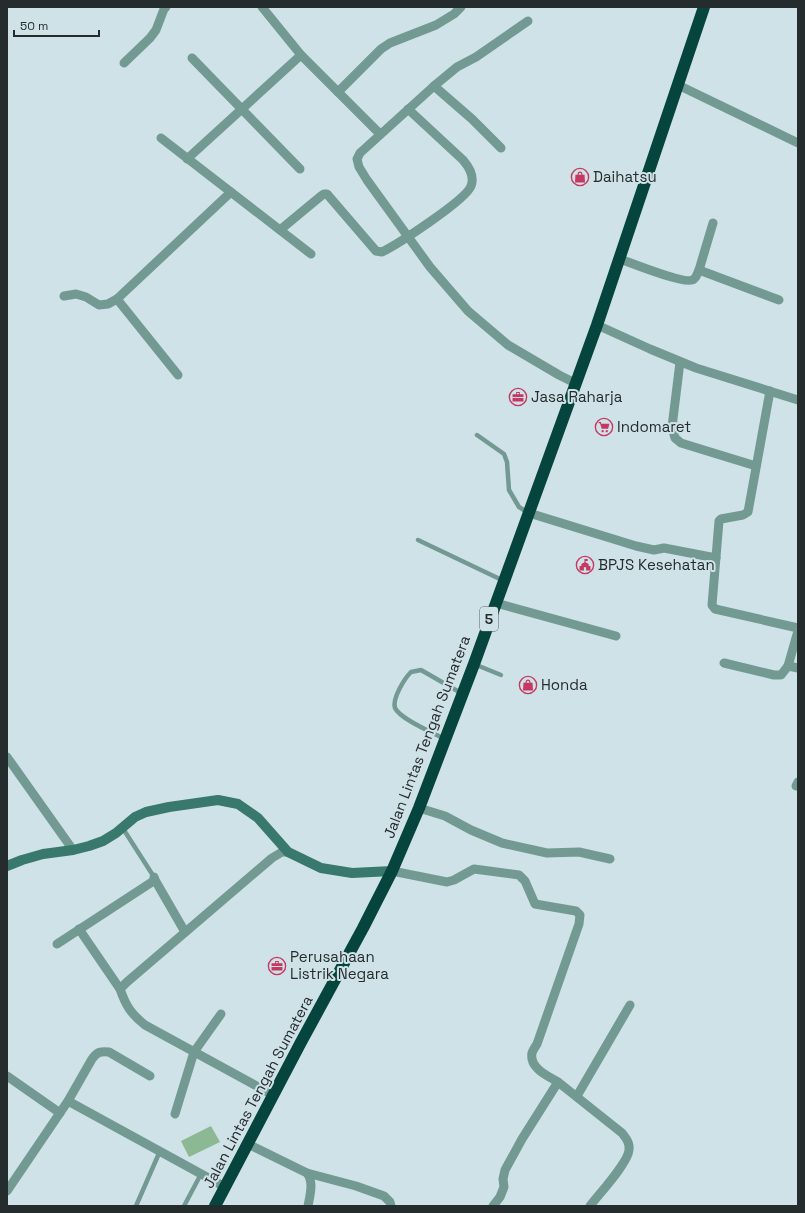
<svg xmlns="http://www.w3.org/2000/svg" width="805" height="1213" font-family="'Space Grotesk',sans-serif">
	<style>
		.green { fill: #8cb994 }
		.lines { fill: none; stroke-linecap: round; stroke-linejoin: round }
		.lane { stroke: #729a92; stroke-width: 4.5 }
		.street { stroke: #729a92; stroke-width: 9 }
		.secondary { stroke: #38786d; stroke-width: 10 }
		.highway { stroke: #06453d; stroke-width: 12 }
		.labels { text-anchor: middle; stroke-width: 4; stroke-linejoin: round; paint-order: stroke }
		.shield { fill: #cfe2e7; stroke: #586366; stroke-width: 1 }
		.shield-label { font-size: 14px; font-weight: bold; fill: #252c2e }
		.poi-label { font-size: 15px; fill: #252c2e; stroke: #cfe2e7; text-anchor: start }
		.street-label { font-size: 15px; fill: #252c2e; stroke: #cfe2e7 }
	</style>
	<rect width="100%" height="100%" fill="#cfe2e7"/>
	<path class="green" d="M211 1126 220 1142 189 1157 181 1141Z"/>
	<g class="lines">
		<g class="lane">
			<path d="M477 435 504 454 507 462 509 490 519 507 527 512"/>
			<path d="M418 540 504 581"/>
			<path d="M474 664 501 675"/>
			<path d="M445 739C433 733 400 719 395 708 392 698 405 678 411 672L421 670 461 693"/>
			<path d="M122 827 154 877"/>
			<path d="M136 1206 160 1151"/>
			<path d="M184 1206 201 1174"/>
		</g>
		<g class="street">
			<path d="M262 7 301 55 380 134"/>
			<path d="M528 21 476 57 457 67 434 86 360 153 357 159 359 167 367 180 430 267 468 311 508 345 559 375 575 383"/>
			<path d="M192 58 300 169"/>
			<path d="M124 63 150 38 156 30 164 9 166 7"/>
			<path d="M678 85 798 143"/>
			<path d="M434 86 472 119 501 148"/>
			<path d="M338 92 381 49 390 43 436 25 454 14 461 7"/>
			<path d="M161 138 311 254"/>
			<path d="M187 159 301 55"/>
			<path d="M280 230 321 196 324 194H327L376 251 382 252C398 244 466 200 471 186 475 176 469 167 463 160L408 109"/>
			<path d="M620 259C631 263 684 284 692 280 696 279 697 274 699 270L779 300"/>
			<path d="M699 270 713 223"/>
			<path d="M64 296 76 294 86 297 99 305 108 304 117 299 231 192"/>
			<path d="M117 299 178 375"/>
			<path d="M597 325 650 349 696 368 798 400"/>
			<path d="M680 362 672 427 675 438 681 443 756 466"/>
			<path d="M770 391 748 512 743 515 721 519 719 521 712 605 715 609 798 628"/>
			<path d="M529 513 636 546 654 550 664 548 716 558"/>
			<path d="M496 603 616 636"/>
			<path d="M724 663 774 675H781L788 666 798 631"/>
			<path d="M788 666 798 668"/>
			<path d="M7 757 73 850"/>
			<path d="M796 786 798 782"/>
			<path d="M419 808 445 816 471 830 502 843 547 853 579 852 610 859"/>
			<path d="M392 871 447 882 454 880 474 869 519 875 525 881 535 904 576 911 580 915 579 924 537 1044C535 1047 533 1050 532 1053 529 1068 548 1076 558 1082L522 1139 505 1170 503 1179 504 1187 500 1197 493 1206"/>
			<path d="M154 877 155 880 185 932"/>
			<path d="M79 929 120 989"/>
			<path d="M57 944 155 880"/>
			<path d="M7 1076 60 1113"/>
			<path d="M150 1076 109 1052C100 1051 97 1052 92 1059L68 1101 225 1187"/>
			<path d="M558 1082 622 1133C626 1138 630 1143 629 1150 628 1163 599 1194 590 1206"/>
			<path d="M273 1095 145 1025C131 1014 126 1006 120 989L127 982 272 858 282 852H288"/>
			<path d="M577 1096 630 1005"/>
			<path d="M175 1114 194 1052 221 1014"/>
			<path d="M248 1144 307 1173C314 1182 310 1195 308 1206"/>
			<path d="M307 1173 356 1186 384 1196 390 1202 391 1206"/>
			<path d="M7 1191 68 1101"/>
		</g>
		<path class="secondary" d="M7 866 22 860 43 854 73 850 89 846 103 841 116 833 135 817 146 812 169 807 218 800 238 804 258 818 288 852 321 868 352 873 392 871"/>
		<path class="highway" d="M215 1206 300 1044 363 928 392 871 419 808 474 664 597 325 704 7"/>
	</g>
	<defs>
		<symbol id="shop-ring" viewBox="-11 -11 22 22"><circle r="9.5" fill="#cfe2e7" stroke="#c63862" stroke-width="1.5"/><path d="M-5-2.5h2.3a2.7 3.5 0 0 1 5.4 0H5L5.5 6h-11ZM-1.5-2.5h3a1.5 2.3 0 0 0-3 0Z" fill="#c63862"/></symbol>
		<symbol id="office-ring" viewBox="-11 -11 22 22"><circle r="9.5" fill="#cfe2e7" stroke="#c63862" stroke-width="1.5"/><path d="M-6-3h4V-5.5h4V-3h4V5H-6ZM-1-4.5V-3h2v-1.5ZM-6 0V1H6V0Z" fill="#c63862"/></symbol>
		<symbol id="supermarket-ring" viewBox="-11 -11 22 22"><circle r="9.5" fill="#cfe2e7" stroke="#c63862" stroke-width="1.5"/><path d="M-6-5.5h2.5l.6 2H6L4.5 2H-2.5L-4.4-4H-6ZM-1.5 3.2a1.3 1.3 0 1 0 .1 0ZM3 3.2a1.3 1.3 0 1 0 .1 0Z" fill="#c63862"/></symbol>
		<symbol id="civic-ring" viewBox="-11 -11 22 22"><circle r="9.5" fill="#cfe2e7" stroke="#c63862" stroke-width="1.5"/><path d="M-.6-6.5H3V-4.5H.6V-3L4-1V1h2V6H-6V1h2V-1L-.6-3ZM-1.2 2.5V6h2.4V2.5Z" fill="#c63862"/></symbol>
	</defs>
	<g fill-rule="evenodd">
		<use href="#shop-ring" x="570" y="167" width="20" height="20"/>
		<use href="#office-ring" x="508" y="387" width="20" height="20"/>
		<use href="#supermarket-ring" x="594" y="417" width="20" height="20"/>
		<use href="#civic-ring" x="575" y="555" width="20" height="20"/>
		<use href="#shop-ring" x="518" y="675" width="20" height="20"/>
		<use href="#office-ring" x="267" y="956" width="20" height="20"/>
	</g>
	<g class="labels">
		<rect class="shield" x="480" y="607" width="18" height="24" rx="3"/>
		<g class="shield-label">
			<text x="489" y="624">5</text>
		</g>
		<g class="poi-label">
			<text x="593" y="182">Daihatsu</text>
			<text x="531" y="402">Jasa Raharja</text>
			<text x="617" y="432">Indomaret</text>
			<text x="598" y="570">BPJS Kesehatan</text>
			<text x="541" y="690">Honda</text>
			<text x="290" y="962">Perusahaan<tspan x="290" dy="17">Listrik Negara</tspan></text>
		</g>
		<g class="street-label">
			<text transform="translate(427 737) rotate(-69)" y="5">Jalan Lintas Tengah Sumatera</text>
			<text transform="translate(258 1092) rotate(-62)" y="5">Jalan Lintas Tengah Sumatera</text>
		</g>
	</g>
	<rect width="805" height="1213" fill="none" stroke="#252c2e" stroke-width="16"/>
	<path d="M14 30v6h85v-6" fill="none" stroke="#252c2e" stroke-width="2"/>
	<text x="20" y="30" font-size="12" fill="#252c2e" stroke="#cfe2e7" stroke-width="3" paint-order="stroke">50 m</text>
</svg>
